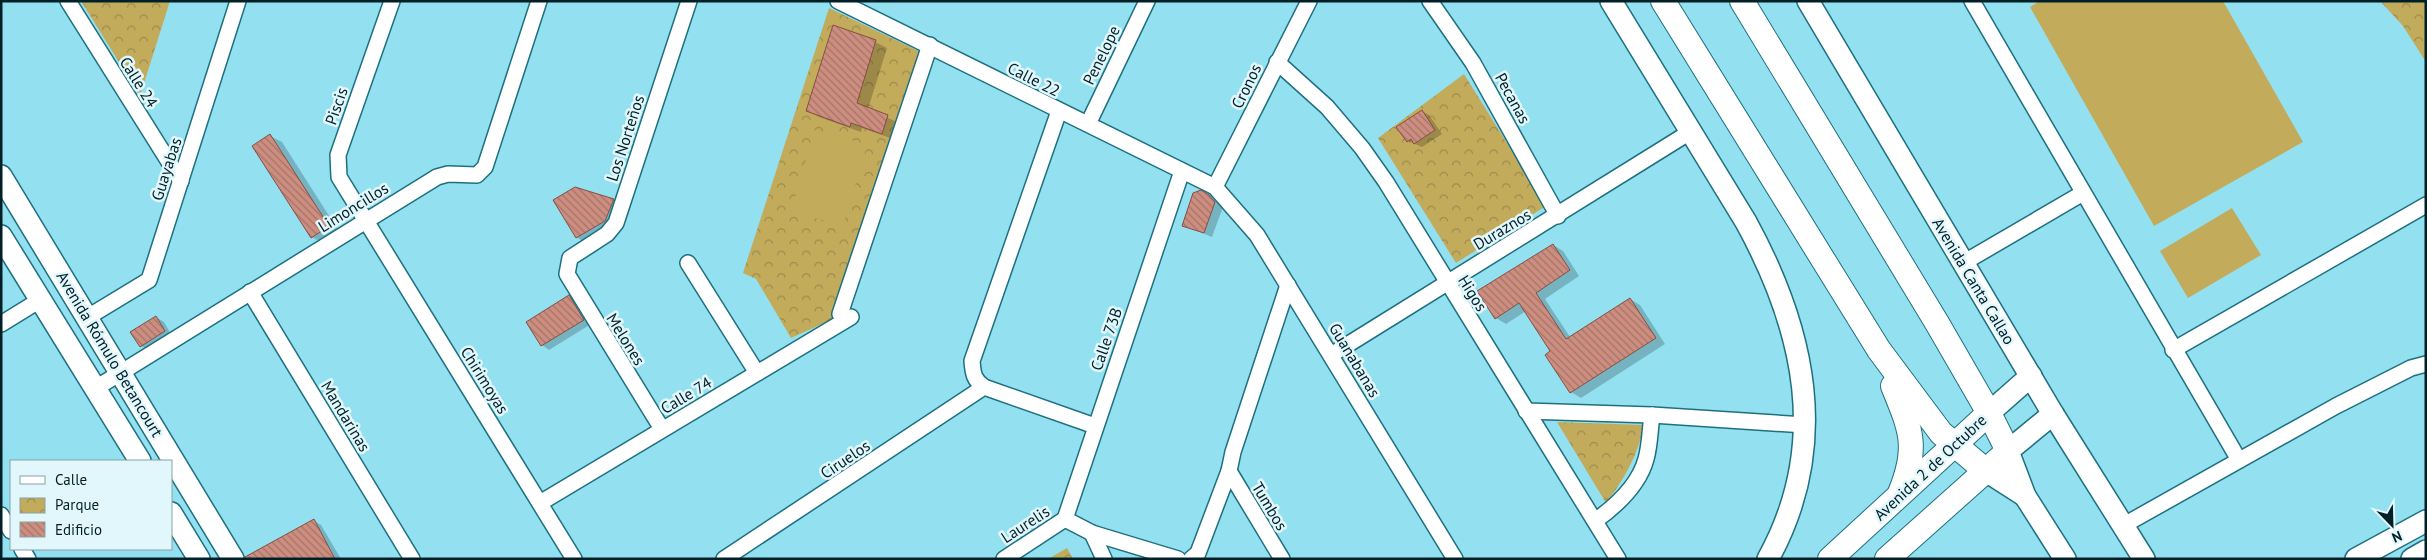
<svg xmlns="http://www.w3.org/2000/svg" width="2427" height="560" font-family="'PT Sans',sans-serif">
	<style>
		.park { fill: url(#park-crowns) }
		.pitch { fill: #c3ab5c }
		.shadow { fill: #0003 }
		.building { fill: url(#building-back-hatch); stroke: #874e42 }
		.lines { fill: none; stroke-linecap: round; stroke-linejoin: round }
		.street-casing { stroke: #1d707f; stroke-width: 18 }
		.secondary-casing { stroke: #1d707f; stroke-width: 24 }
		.primary-casing { stroke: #1d707f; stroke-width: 26 }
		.street { stroke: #fff; stroke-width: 15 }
		.secondary { stroke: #fff; stroke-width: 21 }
		.primary { stroke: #fff; stroke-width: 24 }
		.labels { text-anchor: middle; stroke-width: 5; stroke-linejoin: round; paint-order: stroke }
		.street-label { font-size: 16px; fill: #001f26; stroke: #e2f7fc }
	</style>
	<defs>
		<pattern id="park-crowns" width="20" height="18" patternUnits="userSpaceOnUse" patternTransform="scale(1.25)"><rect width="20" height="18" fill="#c3ab5c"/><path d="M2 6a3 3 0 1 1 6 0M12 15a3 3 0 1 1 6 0" fill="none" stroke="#9c8b4c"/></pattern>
		<pattern id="building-back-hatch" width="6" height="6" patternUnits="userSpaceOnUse" patternTransform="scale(1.25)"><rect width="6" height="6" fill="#cd8e80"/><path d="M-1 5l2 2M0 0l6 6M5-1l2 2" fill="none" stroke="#a47369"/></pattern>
	</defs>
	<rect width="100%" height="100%" fill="#93e0f1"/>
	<g class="park">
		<path d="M81 1H170L140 96Z"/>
		<path d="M2380 1H2426V62L2403 26Z"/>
		<path d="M829 8 929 56 842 315 791 338 756 279 743 273Z"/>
		<path d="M1464 74 1546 206 1456 263 1378 138Z"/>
		<path d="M1557 422 1644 425C1638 455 1625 478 1606 503Z"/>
		<path d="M1067 548 1073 559H1048Z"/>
	</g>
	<g class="pitch">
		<path d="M2040 1H2223L2303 142 2154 226 2030 7Z"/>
		<path d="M815 130 867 145 843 226 791 211Z"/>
		<path d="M2232 208 2261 255 2188 298 2160 251Z"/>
	</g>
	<g class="shadow">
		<path d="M875 42 887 48 868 109 899 123 893 139 862 128 861 132 819 117 808 111Z"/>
		<path d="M1422 111 1429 115 1442 134 1422 147 1408 141Z"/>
		<path d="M270 136 282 142 340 233 324 244 312 237Z"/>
		<path d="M575 189 613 200 625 207 588 244 576 237Z"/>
		<path d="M1209 196 1223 207 1212 237 1183 225Z"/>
		<path d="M1553 245 1563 251 1579 276 1545 299 1570 337 1630 299 1640 305 1665 344 1581 398 1571 392 1552 352 1526 311 1506 324 1496 318Z"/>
		<path d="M569 297 577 301 591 324 549 350 542 345Z"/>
		<path d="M156 317 164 322 172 336 149 350 141 346Z"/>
		<path d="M314 521 321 525 341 559H262Z"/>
	</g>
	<g class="building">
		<path d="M833 25 876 40 857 103 888 115 882 134 851 123 850 127 806 111Z"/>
		<path d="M1422 110 1435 130 1414 144 1411 139 1407 142 1396 127Z"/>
		<path d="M270 134 329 226 311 238 252 146Z"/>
		<path d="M575 187 614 199 605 221 576 238 553 200Z"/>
		<path d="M1201 190 1209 195 1215 202 1204 233 1182 226 1193 193Z"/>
		<path d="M1553 244 1570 270 1536 293 1566 339 1630 298 1656 338 1570 393 1545 355 1550 351 1519 303 1495 319 1477 291Z"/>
		<path d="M569 295 584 320 541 346 526 322Z"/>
		<path d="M156 316 165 331 140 347 130 332Z"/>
		<path d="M314 519 335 559H245V557Z"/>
	</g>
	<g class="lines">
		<defs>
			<g id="street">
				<path d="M68 1 181 181"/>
				<path d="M392 1 338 155 339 177 574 559"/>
				<path d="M838 1 1215 187 1257 235 1455 559"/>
				<path d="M1430 1 1473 63 1558 216"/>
				<path d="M1972 1 2239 460"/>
				<path d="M1277 62 1327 107 1362 148 1386 182 1618 559"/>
				<path d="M1059 111 972 361C973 374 974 380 984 387L1095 426"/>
				<path d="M1088 124 1147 1"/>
				<path d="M1215 187 1309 1"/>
				<path d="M688 263 757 373"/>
				<path d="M1963 263 2083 193"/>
				<path d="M250 292 412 559"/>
				<path d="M840 314 930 45"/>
				<path d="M88 317 149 280 238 1"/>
				<path d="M1 324 40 300"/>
				<path d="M2173 350 2426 205"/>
				<path d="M1331 355 1690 132"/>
				<path d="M96 388 437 177 448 174 477 175 485 167 539 1"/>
				<path d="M1526 411 1652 415 1805 425"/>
				<path d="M662 429 567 274 570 258 607 234 616 223 689 1"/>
				<path d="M1229 471 1282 559"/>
				<path d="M540 503 851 317"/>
				<path d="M1 515 11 531"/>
				<path d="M1065 519 1182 171"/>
				<path d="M1065 519 1092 533 1178 559"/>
				<path d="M1595 521C1616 506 1639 485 1646 459 1650 445 1650 429 1652 415"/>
				<path d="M2124 525 2336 406 2411 368 2426 364"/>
				<path d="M1092 533 1104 559"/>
				<path d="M22 549 28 559"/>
				<path d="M724 559 984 387"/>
				<path d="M1004 559 1065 519"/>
				<path d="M1191 559 1198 553 1229 471 1233 452 1288 285"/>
			</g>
			<g id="secondary">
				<path d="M1611 1 1746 222C1805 330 1831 445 1768 559"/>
				<path d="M1808 1 2053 414 2144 559"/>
				<path d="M1 176 233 559"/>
				<path d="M1 236 140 461"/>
				<path d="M1989 413 2031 376"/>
				<path d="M2053 414 2008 451 2025 496 2065 559"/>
				<path d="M1986 471 2025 496"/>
				<path d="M171 513 199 559"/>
				<path d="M2356 559 2426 521"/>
				<path d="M2412 559 2426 551"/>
			</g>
			<g id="primary">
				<path d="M1663 1 1879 350 1941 433 1986 471"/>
				<path d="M1742 1 1937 323 1989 413 2008 451 1887 559"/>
				<path d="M1893 386C1911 430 1919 447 1900 493"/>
				<path d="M1830 559 1989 413"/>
			</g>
		</defs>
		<use href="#street" class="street-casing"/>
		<use href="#secondary" class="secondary-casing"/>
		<use href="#primary" class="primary-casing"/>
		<use href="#street" class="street"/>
		<use href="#secondary" class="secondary"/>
		<use href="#primary" class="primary"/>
	</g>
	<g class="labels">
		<g class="street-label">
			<text transform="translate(1101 55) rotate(-64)" y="6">Penelope</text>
			<text transform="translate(1034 79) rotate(27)" y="6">Calle 22</text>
			<text transform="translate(139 82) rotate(58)" y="6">Calle 24</text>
			<text transform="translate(1246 86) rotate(-64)" y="6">Cronos</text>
			<text transform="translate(1513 98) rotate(61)" y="6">Pecanas</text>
			<text transform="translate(336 106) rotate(-71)" y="6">Piscis</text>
			<text transform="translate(625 138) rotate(-72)" y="6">Los Norteños</text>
			<text transform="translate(166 169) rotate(-72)" y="6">Guayabas</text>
			<text transform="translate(353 207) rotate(-32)" y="6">Limoncillos</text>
			<text transform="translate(1502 229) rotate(-31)" y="6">Duraznos</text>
			<text transform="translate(1974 281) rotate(59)" y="6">Avenida Canta Callao</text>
			<text transform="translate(1473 293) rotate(58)" y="6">Higos</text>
			<text transform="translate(626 339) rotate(58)" y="6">Melones</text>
			<text transform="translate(1106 339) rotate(-71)" y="6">Calle 73B</text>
			<text transform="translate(110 354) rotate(59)" y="6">Avenida Rómulo Betancourt</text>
			<text transform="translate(1355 360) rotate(59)" y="6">Guanabanas</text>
			<text transform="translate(485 380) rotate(58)" y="6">Chirimoyas</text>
			<text transform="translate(686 395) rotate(-31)" y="6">Calle 74</text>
			<text transform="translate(346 416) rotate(59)" y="6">Mandarinas</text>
			<text transform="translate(845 459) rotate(-34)" y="6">Ciruelos</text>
			<text transform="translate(1930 467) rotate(-43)" y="6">Avenida 2 de Octubre</text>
			<text transform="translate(1270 506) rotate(59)" y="6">Tumbos</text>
			<text transform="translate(1025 524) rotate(-33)" y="6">Laurelis</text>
		</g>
	</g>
	<rect width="2427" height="560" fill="none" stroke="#001f26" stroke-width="5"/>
	<rect x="10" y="460" width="162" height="90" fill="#e2f7fc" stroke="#88a1a6"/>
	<rect x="20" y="476" width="25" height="8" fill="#ffffff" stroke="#88a1a6"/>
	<text x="55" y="485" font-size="15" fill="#001f26">Calle</text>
	<rect x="20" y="498" width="25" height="15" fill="url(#park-crowns)" stroke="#88a1a6"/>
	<text x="55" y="510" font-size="15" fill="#001f26">Parque</text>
	<rect x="20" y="522" width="25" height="15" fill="url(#building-back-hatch)" stroke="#88a1a6"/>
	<text x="55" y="535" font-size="15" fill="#001f26">Edificio</text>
	<g transform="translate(2392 525) rotate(157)" stroke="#e2f7fc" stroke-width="4" paint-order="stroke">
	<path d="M0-4L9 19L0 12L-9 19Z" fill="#001f26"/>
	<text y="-8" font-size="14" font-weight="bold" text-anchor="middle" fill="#001f26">N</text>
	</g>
</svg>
